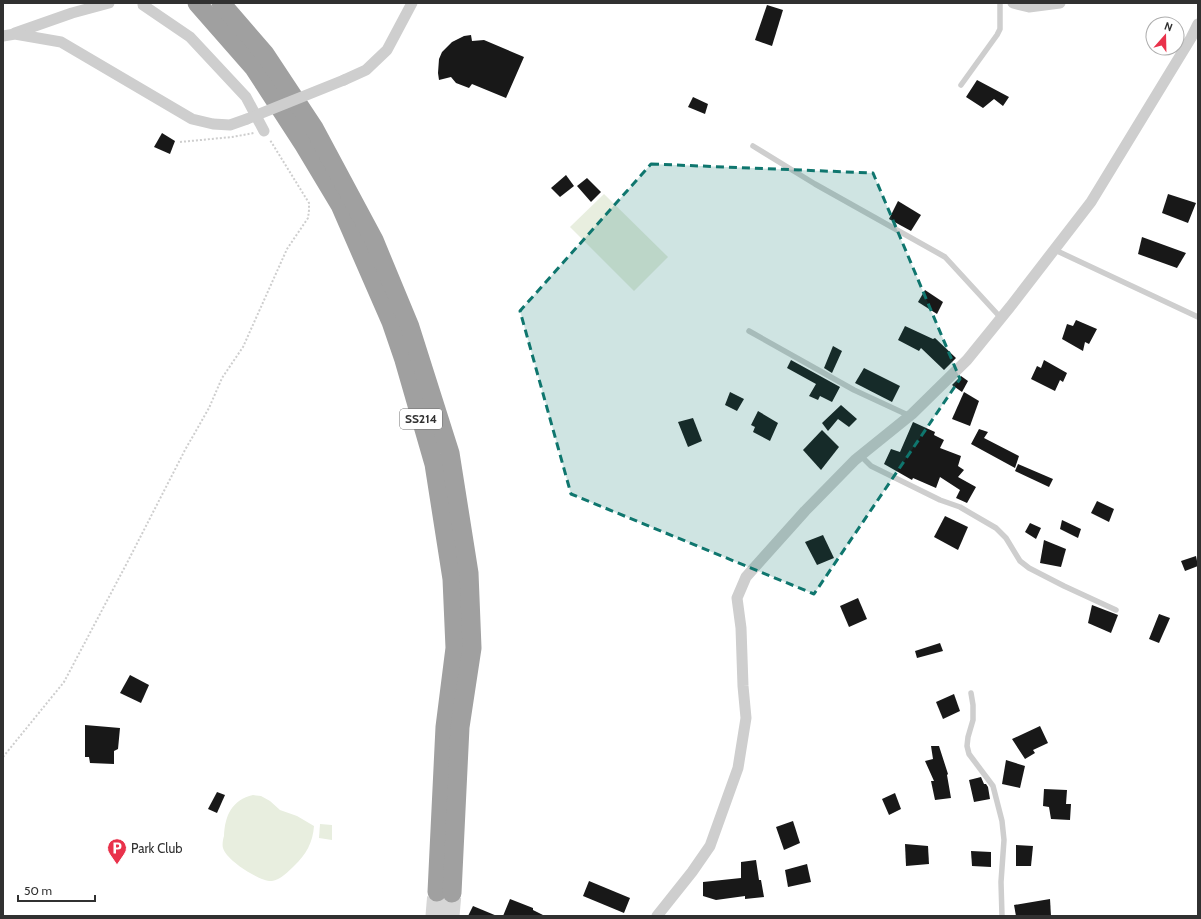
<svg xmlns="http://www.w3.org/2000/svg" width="1201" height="919" font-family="Cabin,sans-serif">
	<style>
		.green { fill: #e8eedf }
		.building { fill: #181818 }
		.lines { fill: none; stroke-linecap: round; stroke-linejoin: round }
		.trunk-tunnel { stroke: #d6d6d6; stroke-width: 19; stroke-dasharray: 19 10; stroke-linecap: butt }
		.path { stroke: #cecece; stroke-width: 2; stroke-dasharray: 2 2; stroke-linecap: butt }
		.service { stroke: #cecece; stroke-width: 5.5 }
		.minor { stroke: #cecece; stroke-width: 11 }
		.trunk { stroke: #a0a0a0; stroke-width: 19 }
		.minor-bridge { stroke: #cecece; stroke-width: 11 }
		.marked { fill: #0f766e; fill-opacity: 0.2; stroke: #0f766e; stroke-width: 3; stroke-dasharray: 8 5; stroke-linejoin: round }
		.labels { text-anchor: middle; stroke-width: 4; stroke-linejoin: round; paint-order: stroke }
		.shield { fill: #fff; stroke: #6f6f6f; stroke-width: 1 }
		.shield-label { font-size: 12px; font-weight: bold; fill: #313131 }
		.poi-label { font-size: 13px; fill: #313131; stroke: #fff; text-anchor: start }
	</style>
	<rect width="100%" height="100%" fill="#fff"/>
	<g class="green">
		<path d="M604 194 668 257 634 291 570 227Z"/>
		<path d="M253 795 261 796 270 801 280 810 297 816 314 826C313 842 306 855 294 866 289 871 280 880 272 881 260 882 226 860 223 848 222 845 223 839 224 836 225 815 232 800 253 795Z"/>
		<path d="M320 824 332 825V840L319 838Z"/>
	</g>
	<g class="building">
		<path d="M767 5 783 10 772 46 755 40Z"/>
		<path d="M471 35 472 41 484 40 524 57 506 98 472 84 469 88 456 83 451 77 439 80 438 73 439 59 442 52 452 42 464 36Z"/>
		<path d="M977 80 1009 97 1003 106 994 99 983 108 966 97Z"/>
		<path d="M693 97 708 104 705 114 688 107Z"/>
		<path d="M162 133 175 141 170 154 154 147Z"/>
		<path d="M566 175 574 186 560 197 551 188Z"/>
		<path d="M587 178 601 192 591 202 577 186Z"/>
		<path d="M1168 194 1196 203 1188 223 1162 213Z"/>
		<path d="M898 201 921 215 911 231 889 219Z"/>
		<path d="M1142 237 1186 253 1177 268 1138 254Z"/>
		<path d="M925 290 943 302 937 314 918 302Z"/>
		<path d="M1076 320 1097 329 1089 344 1085 342 1083 351 1062 339 1067 324 1073 326Z"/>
		<path d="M905 326 933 339 935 338 956 358 944 370 921 348 919 351 898 340Z"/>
		<path d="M833 346 842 351 832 373 824 368Z"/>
		<path d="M791 360 840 387 832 402 820 396 818 400 809 396 816 384 787 368Z"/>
		<path d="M1044 360 1067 373 1063 382 1060 380 1055 391 1031 379 1037 366 1041 368Z"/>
		<path d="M864 368 900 386 892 402 855 383Z"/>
		<path d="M961 376 968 381 962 392 952 385Z"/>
		<path d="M730 392 744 399 737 411 725 405Z"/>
		<path d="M964 392 979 401 970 426 952 419Z"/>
		<path d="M841 405 857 419 849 427 838 419 828 431 822 423Z"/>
		<path d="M758 411 778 423 770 441 753 432 755 427 751 425Z"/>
		<path d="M693 418 702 441 688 447 678 422Z"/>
		<path d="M913 422 935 432 934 435 944 440 940 448 961 456 958 466 964 470 958 477 976 487 967 503 956 498 960 490 940 477 936 488 913 478 912 480 884 464 891 449 900 452Z"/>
		<path d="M979 429 988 432 984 438 1019 456 1015 468 971 444Z"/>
		<path d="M822 430 839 447 821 470 803 450Z"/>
		<path d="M1018 464 1053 479 1049 487 1015 471Z"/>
		<path d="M1097 501 1114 509 1109 522 1091 513Z"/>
		<path d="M945 516 968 527 958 550 934 537Z"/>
		<path d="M1062 520 1081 529 1078 538 1060 529Z"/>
		<path d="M1030 523 1041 528 1036 539 1025 532Z"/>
		<path d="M823 535 834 558 817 565 805 542Z"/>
		<path d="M1044 540 1066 549 1061 567 1040 563Z"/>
		<path d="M1196 556 1198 566 1185 571 1181 561Z"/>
		<path d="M858 598 867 619 849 627 840 606Z"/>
		<path d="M1092 605 1118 615 1111 633 1088 623Z"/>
		<path d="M1159 614 1170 618 1159 643 1149 639Z"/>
		<path d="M940 643 943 651 917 658 915 651Z"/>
		<path d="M130 675 149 685 141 703 120 693Z"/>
		<path d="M954 694 960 711 943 719 936 702Z"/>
		<path d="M85 725 120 728 118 749 114 751V764L90 763 89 757H85Z"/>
		<path d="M1040 726 1048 743 1033 750 1035 753 1025 759 1012 739Z"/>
		<path d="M931 746H939L948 774 947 775 951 798 935 800 931 781H934L925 761 933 759Z"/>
		<path d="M1006 760 1025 766 1020 788 1002 784Z"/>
		<path d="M981 777 984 784H986L988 787 990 799 974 802 969 780Z"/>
		<path d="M1044 789 1067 790 1066 804H1071L1070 820 1051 819 1049 807 1043 806Z"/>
		<path d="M217 792 225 795 217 813 208 809Z"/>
		<path d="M895 793 901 809 889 815 882 799Z"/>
		<path d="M793 821 800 843 784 850 776 827Z"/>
		<path d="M905 844 928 846 929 864 906 866Z"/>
		<path d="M1016 845 1033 846 1031 866H1016Z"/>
		<path d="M971 851 991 852V867L972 866Z"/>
		<path d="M756 860 759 880H761L764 897 745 899V896L716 900 703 896V882L741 878V862Z"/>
		<path d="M807 864 811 882 788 887 785 870Z"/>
		<path d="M589 881 630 898 624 913 583 896Z"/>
		<path d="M510 899 533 908V910L545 916H503Z"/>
		<path d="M1050 899 1051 916H1016L1014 905Z"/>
		<path d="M473 906 497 916H468Z"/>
	</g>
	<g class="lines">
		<g class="trunk-tunnel">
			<path d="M435 916 437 892"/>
			<path d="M450 916 452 893"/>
		</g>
		<g class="path">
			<path d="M180 142 232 137 254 133"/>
			<path d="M3 757 64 682 128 561 185 450 209 408 222 378 243 347 287 249 308 218 309 210V203L270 140"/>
		</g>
		<g class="service">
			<path d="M961 85 997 35 1000 29V3"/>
			<path d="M753 146 815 184 945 257 1001 318"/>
			<path d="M1055 250 1198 317"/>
			<path d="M749 331 854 390 910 416"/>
			<path d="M861 456 871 466 940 500 960 507 996 528 1006 538 1020 561 1029 568 1064 586 1116 610"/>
			<path d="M971 693 973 705V720L968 737 967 746 969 754 993 786 1002 821 1004 840 1001 882 1002 916"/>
		</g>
		<g class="minor">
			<path d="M143 3V5L190 37 246 97 264 131"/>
			<path d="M1013 3 1029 7 1060 3"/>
			<path d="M15 33 72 13 109 3"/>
			<path d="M3 36 15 34 61 42 192 119 213 124 230 125 247 119"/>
			<path d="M344 80 366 70 387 50 412 3"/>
			<path d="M657 916 692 872 710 846 738 768 746 718 743 686 741 628 737 598 746 577 805 511 855 460 912 414 967 360 1010 307 1091 202 1191 38 1198 24"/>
		</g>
		<g class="trunk">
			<path d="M197 3 254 68 304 145 340 205 391 322 404 360 434 464 452 579 455 648 445 727 437 892"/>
			<path d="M221 3 265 54 314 128 374 240 410 327 450 453 469 573 472 648 460 727 452 893"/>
		</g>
		<path class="minor-bridge" d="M247 119 344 80"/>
	</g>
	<path class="marked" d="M651 164 873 173 960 379 814 594 571 494 520 311Z"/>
	<defs>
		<symbol id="parking-pin" viewBox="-11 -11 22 30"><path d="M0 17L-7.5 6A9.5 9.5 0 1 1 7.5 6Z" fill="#e9324b" stroke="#fff"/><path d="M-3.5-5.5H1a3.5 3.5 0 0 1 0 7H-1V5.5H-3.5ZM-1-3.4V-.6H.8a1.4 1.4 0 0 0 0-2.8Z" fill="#fff"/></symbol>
	</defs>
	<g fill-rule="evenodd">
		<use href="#parking-pin" x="106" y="837" width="22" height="30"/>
	</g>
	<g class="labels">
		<rect class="shield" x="400" y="409" width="42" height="20" rx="3"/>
		<g class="shield-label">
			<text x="421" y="423">SS214</text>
		</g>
		<g class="poi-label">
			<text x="131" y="853">Park Club</text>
		</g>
	</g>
	<rect width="1201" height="919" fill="none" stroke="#313131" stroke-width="8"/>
	<g transform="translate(1165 36) rotate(20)"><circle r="19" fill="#ffffff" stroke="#adadad"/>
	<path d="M0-3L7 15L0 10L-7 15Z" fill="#e9324b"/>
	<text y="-6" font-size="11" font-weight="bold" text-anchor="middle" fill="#313131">N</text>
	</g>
	<path d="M18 895v6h77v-6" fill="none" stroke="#313131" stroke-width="2"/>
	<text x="24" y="895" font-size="12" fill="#313131" stroke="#ffffff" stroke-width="3" paint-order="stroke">50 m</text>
</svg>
